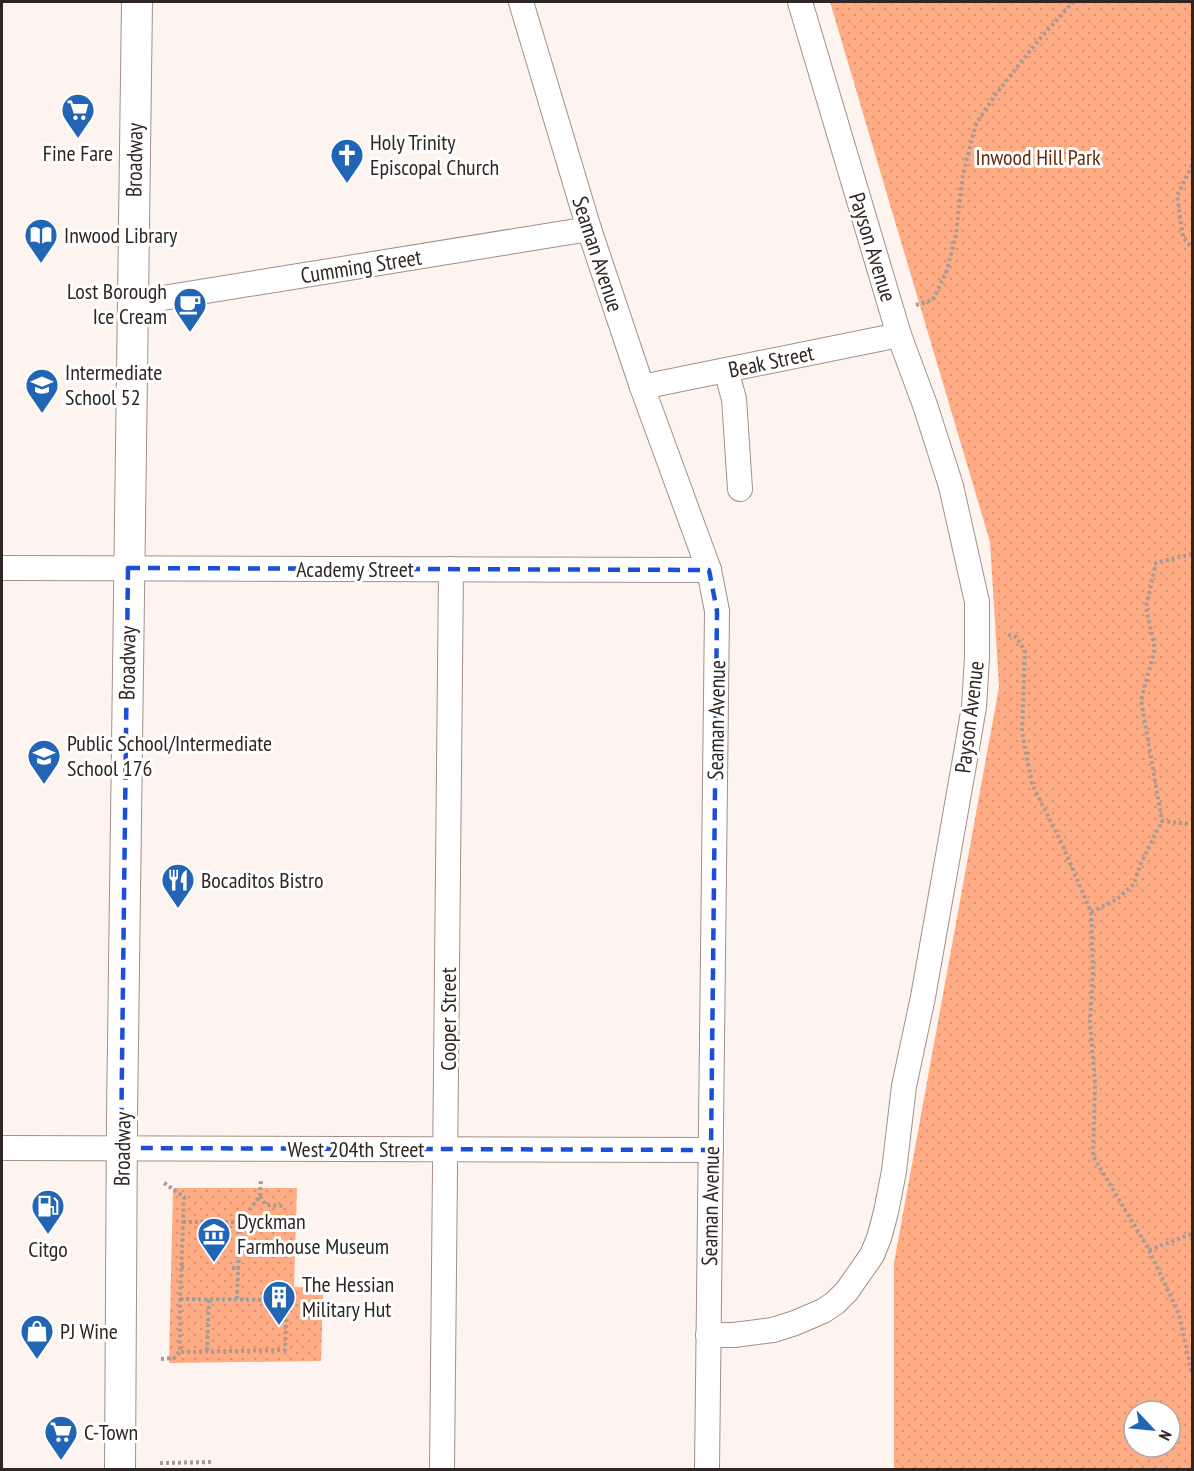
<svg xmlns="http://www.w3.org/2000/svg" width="1194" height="1471" font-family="'PT Sans Narrow',sans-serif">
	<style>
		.park { fill: url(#park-dots); fill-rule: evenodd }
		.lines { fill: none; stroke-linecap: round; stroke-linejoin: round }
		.minor-casing { stroke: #a49086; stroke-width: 26 }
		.major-casing { stroke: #a49086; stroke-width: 32 }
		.path { stroke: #a59c98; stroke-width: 4; stroke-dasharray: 3 3; stroke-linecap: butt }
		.minor { stroke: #fff; stroke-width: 24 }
		.major { stroke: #fff; stroke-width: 30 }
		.marked { fill: none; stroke: #1d4ed8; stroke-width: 4.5; stroke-dasharray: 12 8; stroke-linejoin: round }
		.labels { text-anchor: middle; stroke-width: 6; stroke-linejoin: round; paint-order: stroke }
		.poi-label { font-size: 22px; fill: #2f2623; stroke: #fff; text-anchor: start }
		.park-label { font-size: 22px; fill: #642c0d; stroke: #fff }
		.street-label { font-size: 22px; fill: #2f2623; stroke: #fff }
	</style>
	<defs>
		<pattern id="park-dots" width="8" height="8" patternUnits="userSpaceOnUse" patternTransform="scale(1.5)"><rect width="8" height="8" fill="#ffac85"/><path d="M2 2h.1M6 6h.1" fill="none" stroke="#db9473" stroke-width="1.8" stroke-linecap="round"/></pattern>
	</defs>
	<rect width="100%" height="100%" fill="#fdf4f0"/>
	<g class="park">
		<path d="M830 2H1192V1469H894V1263L999 687 990 542ZM1134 1411H1170V1447H1134Z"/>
		<path d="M173 1188H297L294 1287 323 1288 321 1361 169 1363Z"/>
	</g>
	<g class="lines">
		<defs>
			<g id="minor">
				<path d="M521 2 589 229 642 387 709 570 717 611 707 1470"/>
				<path d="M132 303 589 229"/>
				<path d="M726 370 734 399 740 489"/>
				<path d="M642 387 899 335"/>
				<path d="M2 568 709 570"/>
				<path d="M2 1148 711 1150"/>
				<path d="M708 1335H734L773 1330 795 1323 823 1311 835 1303 847 1291 872 1255 879 1238 886 1212 894 1171 904 1086 923 997 965 759 974 707 977 657V602L951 486 925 405 899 335 800 2"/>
				<path d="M442 1470 451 569"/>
			</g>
			<path id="major" d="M120 1470 122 1117 137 2"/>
		</defs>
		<use href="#minor" class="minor-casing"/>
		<use href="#major" class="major-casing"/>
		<g class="path">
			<path d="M1192 165 1177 196 1183 237 1192 248"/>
			<path d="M916 305 933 300 947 270 956 234 963 174 976 124 996 94 1037 42 1073 2"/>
			<path d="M1192 554 1156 563 1146 607 1155 649 1141 700 1162 821 1192 824"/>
			<path d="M1008 635 1016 637 1025 651 1022 732 1032 784 1062 844 1091 912 1093 971 1090 1022 1095 1083 1093 1156 1149 1250 1179 1314 1192 1375"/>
			<path d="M1091 912 1116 900 1134 884 1140 865 1162 821"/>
			<path d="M260 1196 261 1179"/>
			<path d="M183 1222H240L260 1196 266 1205 284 1206"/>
			<path d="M1149 1250 1192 1234"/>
			<path d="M181 1267H187"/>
			<path d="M232 1268H239"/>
			<path d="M180 1299 287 1300 285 1350 180 1352"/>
			<path d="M237 1299 240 1222"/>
			<path d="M207 1351 209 1298"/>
			<path d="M161 1359 174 1358 180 1352V1299L184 1197 163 1182"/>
			<path d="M160 1463 214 1462"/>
		</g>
		<use href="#minor" class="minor"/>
		<use href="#major" class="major"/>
	</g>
	<path class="marked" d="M128 568 709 570 717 611 711 1150 121 1148Z"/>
	<defs>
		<symbol id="supermarket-pin" viewBox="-11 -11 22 30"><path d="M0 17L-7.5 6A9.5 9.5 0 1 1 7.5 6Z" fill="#2265b5" stroke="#fff"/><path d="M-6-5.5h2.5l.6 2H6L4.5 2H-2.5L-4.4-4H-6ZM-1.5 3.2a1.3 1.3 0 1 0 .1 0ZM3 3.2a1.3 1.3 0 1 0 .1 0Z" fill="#fff"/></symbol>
		<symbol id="church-pin" viewBox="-11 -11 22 30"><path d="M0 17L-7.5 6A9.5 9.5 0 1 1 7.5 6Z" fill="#2265b5" stroke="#fff"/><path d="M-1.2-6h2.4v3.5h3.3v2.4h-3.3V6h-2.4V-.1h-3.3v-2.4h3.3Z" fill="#fff"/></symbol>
		<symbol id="library-pin" viewBox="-11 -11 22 30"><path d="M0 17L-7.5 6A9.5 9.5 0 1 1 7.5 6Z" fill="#2265b5" stroke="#fff"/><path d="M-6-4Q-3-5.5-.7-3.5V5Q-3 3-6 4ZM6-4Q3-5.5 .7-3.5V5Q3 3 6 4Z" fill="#fff"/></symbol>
		<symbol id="cafe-pin" viewBox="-11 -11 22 30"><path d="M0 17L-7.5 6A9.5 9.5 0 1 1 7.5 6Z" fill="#2265b5" stroke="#fff"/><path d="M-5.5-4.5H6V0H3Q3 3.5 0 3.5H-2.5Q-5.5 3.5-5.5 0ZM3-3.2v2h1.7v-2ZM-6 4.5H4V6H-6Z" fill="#fff"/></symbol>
		<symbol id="school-pin" viewBox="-11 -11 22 30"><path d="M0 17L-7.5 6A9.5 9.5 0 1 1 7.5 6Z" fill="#2265b5" stroke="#fff"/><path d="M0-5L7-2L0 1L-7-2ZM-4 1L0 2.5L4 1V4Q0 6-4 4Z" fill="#fff"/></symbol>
		<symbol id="restaurant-pin" viewBox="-11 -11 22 30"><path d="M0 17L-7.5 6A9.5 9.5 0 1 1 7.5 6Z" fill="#2265b5" stroke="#fff"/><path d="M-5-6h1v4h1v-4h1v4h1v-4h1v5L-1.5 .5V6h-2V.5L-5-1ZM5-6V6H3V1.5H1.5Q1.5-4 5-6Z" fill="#fff"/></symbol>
		<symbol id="fuel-pin" viewBox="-11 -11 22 30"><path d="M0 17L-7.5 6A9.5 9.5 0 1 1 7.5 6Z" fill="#2265b5" stroke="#fff"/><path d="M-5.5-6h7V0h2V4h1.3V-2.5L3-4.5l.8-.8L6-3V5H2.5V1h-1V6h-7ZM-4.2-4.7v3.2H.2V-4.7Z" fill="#fff"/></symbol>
		<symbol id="museum-pin" viewBox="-11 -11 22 30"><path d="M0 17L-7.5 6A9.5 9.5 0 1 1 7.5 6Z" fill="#2265b5" stroke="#fff"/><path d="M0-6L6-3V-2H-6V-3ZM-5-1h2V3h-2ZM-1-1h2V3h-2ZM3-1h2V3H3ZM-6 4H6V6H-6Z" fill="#fff"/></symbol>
		<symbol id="building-pin" viewBox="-11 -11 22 30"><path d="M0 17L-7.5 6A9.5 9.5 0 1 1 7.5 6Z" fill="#2265b5" stroke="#fff"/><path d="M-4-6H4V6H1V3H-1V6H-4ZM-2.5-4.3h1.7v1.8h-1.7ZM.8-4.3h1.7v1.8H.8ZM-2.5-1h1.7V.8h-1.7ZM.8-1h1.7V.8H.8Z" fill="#fff"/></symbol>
		<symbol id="shop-pin" viewBox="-11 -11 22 30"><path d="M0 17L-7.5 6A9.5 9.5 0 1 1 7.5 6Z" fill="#2265b5" stroke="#fff"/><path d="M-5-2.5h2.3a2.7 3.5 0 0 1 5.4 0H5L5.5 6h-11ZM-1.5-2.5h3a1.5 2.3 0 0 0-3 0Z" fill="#fff"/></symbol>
	</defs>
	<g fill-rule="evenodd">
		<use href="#supermarket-pin" x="59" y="91" width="38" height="52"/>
		<use href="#church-pin" x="328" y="136" width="38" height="52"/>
		<use href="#library-pin" x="22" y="216" width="38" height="52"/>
		<use href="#cafe-pin" x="171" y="285" width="38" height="52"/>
		<use href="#school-pin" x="23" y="366" width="38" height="52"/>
		<use href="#school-pin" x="25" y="737" width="38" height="52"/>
		<use href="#restaurant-pin" x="159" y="861" width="38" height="52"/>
		<use href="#fuel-pin" x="29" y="1187" width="38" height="52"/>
		<use href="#museum-pin" x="195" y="1215" width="38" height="52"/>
		<use href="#building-pin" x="260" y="1278" width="38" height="52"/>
		<use href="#shop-pin" x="18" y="1312" width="38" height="52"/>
		<use href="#supermarket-pin" x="42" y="1413" width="38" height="52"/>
	</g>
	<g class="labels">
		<g class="poi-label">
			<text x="370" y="150">Holy Trinity<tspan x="370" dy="25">Episcopal Church</tspan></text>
			<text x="78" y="161" text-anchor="middle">Fine Fare</text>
			<text x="64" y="243">Inwood Library</text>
			<text x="167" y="299" text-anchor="end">Lost Borough<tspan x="167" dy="25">Ice Cream</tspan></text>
			<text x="65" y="380">Intermediate<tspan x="65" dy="25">School 52</tspan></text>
			<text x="67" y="751">Public School/Intermediate<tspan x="67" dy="25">School 176</tspan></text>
			<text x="201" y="888">Bocaditos Bistro</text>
			<text x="237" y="1229">Dyckman<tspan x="237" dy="25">Farmhouse Museum</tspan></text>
			<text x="48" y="1257" text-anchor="middle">Citgo</text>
			<text x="302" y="1292">The Hessian<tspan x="302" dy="25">Military Hut</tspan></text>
			<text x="60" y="1339">PJ Wine</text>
			<text x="84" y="1440">C-Town</text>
		</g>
		<g class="park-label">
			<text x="1038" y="165">Inwood Hill Park</text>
		</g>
		<g class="street-label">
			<text transform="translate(134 160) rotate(-89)" y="8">Broadway</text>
			<text transform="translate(873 247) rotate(73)" y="8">Payson Avenue</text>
			<text transform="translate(598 254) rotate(72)" y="8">Seaman Avenue</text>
			<text transform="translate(361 266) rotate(-9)" y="8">Cumming Street</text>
			<text transform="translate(771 361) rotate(-12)" y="8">Beak Street</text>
			<text x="355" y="577">Academy Street</text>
			<text transform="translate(127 663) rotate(-89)" y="8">Broadway</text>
			<text transform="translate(969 717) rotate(-83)" y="8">Payson Avenue</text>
			<text transform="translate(716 720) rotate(-89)" y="8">Seaman Avenue</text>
			<text transform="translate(448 1019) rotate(-90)" y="8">Cooper Street</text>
			<text transform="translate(122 1149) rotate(-89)" y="8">Broadway</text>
			<text x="356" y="1157">West 204th Street</text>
			<text transform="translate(710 1206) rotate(-89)" y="8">Seaman Avenue</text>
		</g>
	</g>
	<rect width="1194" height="1471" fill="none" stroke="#2f2623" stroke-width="6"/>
	<g transform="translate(1152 1429) rotate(116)"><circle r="28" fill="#ffffff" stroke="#aca8a7" stroke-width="1.5"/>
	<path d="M0-4.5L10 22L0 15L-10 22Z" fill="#2265b5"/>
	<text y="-9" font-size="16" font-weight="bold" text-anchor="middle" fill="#2f2623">N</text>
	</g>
</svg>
